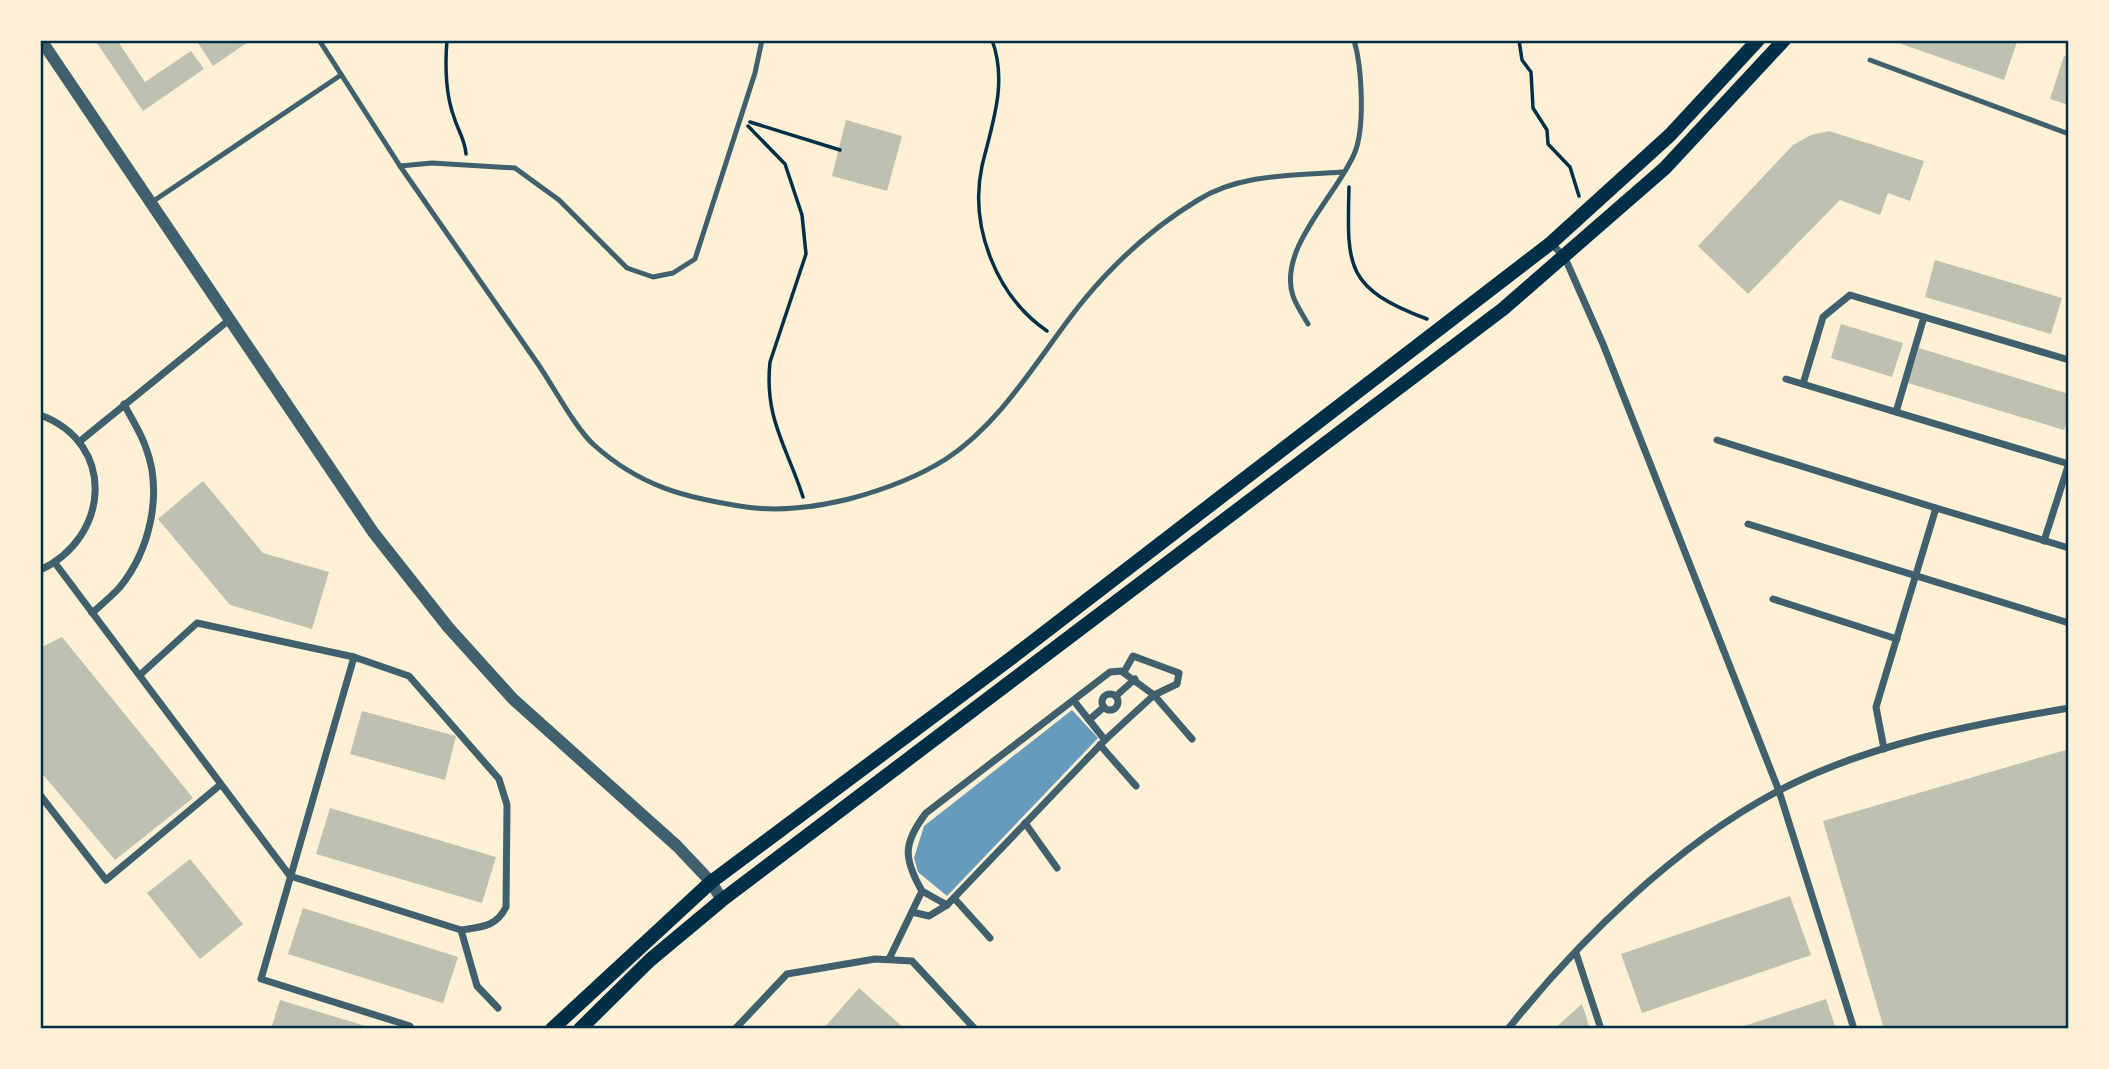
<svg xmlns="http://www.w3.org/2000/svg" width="2109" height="1069" font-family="'Fira Sans',sans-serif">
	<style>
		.water { fill: #669bbc }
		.building { fill: #bec0b2 }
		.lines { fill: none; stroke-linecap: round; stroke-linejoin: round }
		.path { stroke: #003049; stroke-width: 3.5 }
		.service { stroke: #3f606c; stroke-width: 5 }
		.minor { stroke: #3f606c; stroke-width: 7 }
		.tertiary { stroke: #3f606c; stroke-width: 12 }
		.secondary { stroke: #003049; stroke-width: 14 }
		.neatline { fill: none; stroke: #003049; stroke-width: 2.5 }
	</style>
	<rect width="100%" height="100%" fill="#fdf0d5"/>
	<path class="water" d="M1072 710 1098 738 947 896 918 872 914 858 924 826Z"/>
	<g class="building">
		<path d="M95 40H117L145 82 191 51 204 69 143 111Z"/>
		<path d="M196 40H251L213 66Z"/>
		<path d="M2011 40 2017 42 2004 80 1893 41Z"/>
		<path d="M2064 56 2069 58V105L2050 99Z"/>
		<path d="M846 120 902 136 887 191 832 176Z"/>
		<path d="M1829 131 1924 161 1910 201 1888 193 1880 215 1840 200 1748 294 1698 246 1793 145 1811 135Z"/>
		<path d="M1935 260 2062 298 2051 334 1925 297Z"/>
		<path d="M1841 324 1903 343 1892 377 1831 358Z"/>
		<path d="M1919 348 2069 394V414L2064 430 1908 383Z"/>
		<path d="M203 481 263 553 329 572 312 629 230 605 158 519Z"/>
		<path d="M62 637 193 798 115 860 40 771V648Z"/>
		<path d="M362 711 456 736 445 780 350 754Z"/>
		<path d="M2069 749V1029H1884L1823 821Z"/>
		<path d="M330 808 496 857 482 903 316 854Z"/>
		<path d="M190 859 243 924 200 959 147 893Z"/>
		<path d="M1790 896 1811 955 1642 1013 1621 954Z"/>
		<path d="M303 908 458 957 443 1003 288 954Z"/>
		<path d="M859 988 905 1029H823Z"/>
		<path d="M1826 999 1836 1029H1738V1028Z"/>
		<path d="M280 1000 372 1028V1029H271Z"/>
		<path d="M1582 1004 1590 1029H1554Z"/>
	</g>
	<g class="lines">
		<g class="path">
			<path d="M447 40C445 65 445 93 454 117 458 131 465 139 466 154"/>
			<path d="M992 40C1008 83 992 124 982 166 969 226 996 296 1047 331"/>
			<path d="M1519 40 1522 60 1531 72 1533 108 1547 130 1548 144 1570 167 1579 196"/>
			<path d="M750 122 840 150"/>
			<path d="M748 126 785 164 802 215 806 254 770 362C764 418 787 447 803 497"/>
			<path d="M1349 187C1347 267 1345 288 1427 319"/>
		</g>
		<g class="service">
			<path d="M319 40 400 166 432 163 515 168 559 200 627 268 653 277 673 273 695 259 755 73 762 40"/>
			<path d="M1870 60 2069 134"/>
			<path d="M400 166C446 232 492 298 538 364 553 386 576 429 594 445 641 487 686 498 746 507 780 512 816 507 849 499 883 490 916 478 946 459 1004 421 1040 354 1083 301 1115 262 1155 226 1198 200 1241 173 1294 176 1342 172"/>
			<path d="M152 202 341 75"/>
			<path d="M1308 324C1303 315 1296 305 1293 296 1277 248 1339 193 1355 152 1365 126 1362 67 1354 40"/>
		</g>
		<g class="minor">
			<path d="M1551 243 1565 258 1603 344 1779 791 1854 1029"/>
			<path d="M1786 379 2069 464"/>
			<path d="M1803 384 1823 317 1850 295 2069 360"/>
			<path d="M1896 412 1924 317"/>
			<path d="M40 415C117 443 110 538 40 570"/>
			<path d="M1717 440 1936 508"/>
			<path d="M79 442 229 320"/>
			<path d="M1748 524 2069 623"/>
			<path d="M2044 541 2069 463"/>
			<path d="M55 563 290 876 461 930 477 986 498 1008"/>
			<path d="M1773 599 1897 639"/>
			<path d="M92 613C101 605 112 596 120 587 150 550 163 493 146 448 141 433 131 418 124 404"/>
			<path d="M1124 672 1133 656 1179 673 1177 684 1154 695 1192 739"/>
			<path d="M141 674 197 623 354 657"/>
			<circle cx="1110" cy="702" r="8"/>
			<path d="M1116 696 1135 679"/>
			<path d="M1074 701 1105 740"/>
			<path d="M1089 720 1104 707"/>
			<path d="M1100 745 1136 786"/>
			<path d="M1884 749 1876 707 1936 508 2069 548"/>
			<path d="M40 795 106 880 220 785"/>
			<path d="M1025 823 1057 868"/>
			<path d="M954 898 990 938"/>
			<path d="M912 912 929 916 947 905"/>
			<path d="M1576 953 1601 1029"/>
			<path d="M889 959 922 891C903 858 903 843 926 813L1110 672 1121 671 1154 695 1105 740 947 905 922 891"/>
			<path d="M410 1026 261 979 354 657 409 676 499 779 507 805 506 907C496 927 482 927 461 930"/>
			<path d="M735 1029 787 974 875 959 912 961 975 1029"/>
			<path d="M1508 1029C1580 939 1676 845 1778 791 1868 744 1970 725 2069 708"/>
		</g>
		<path class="tertiary" d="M41 40 373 532 448 627 513 699 677 846 711 882 722 900"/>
		<g class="secondary">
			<path d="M552 1029 711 882 1014 656 1551 243 1670 135 1758 40"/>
			<path d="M580 1029 650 960 722 900 1503 309 1665 168 1784 40"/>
		</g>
	</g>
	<rect width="2109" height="1069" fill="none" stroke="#fdf0d5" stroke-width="84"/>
	<rect x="42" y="42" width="2025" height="985" class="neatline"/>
</svg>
